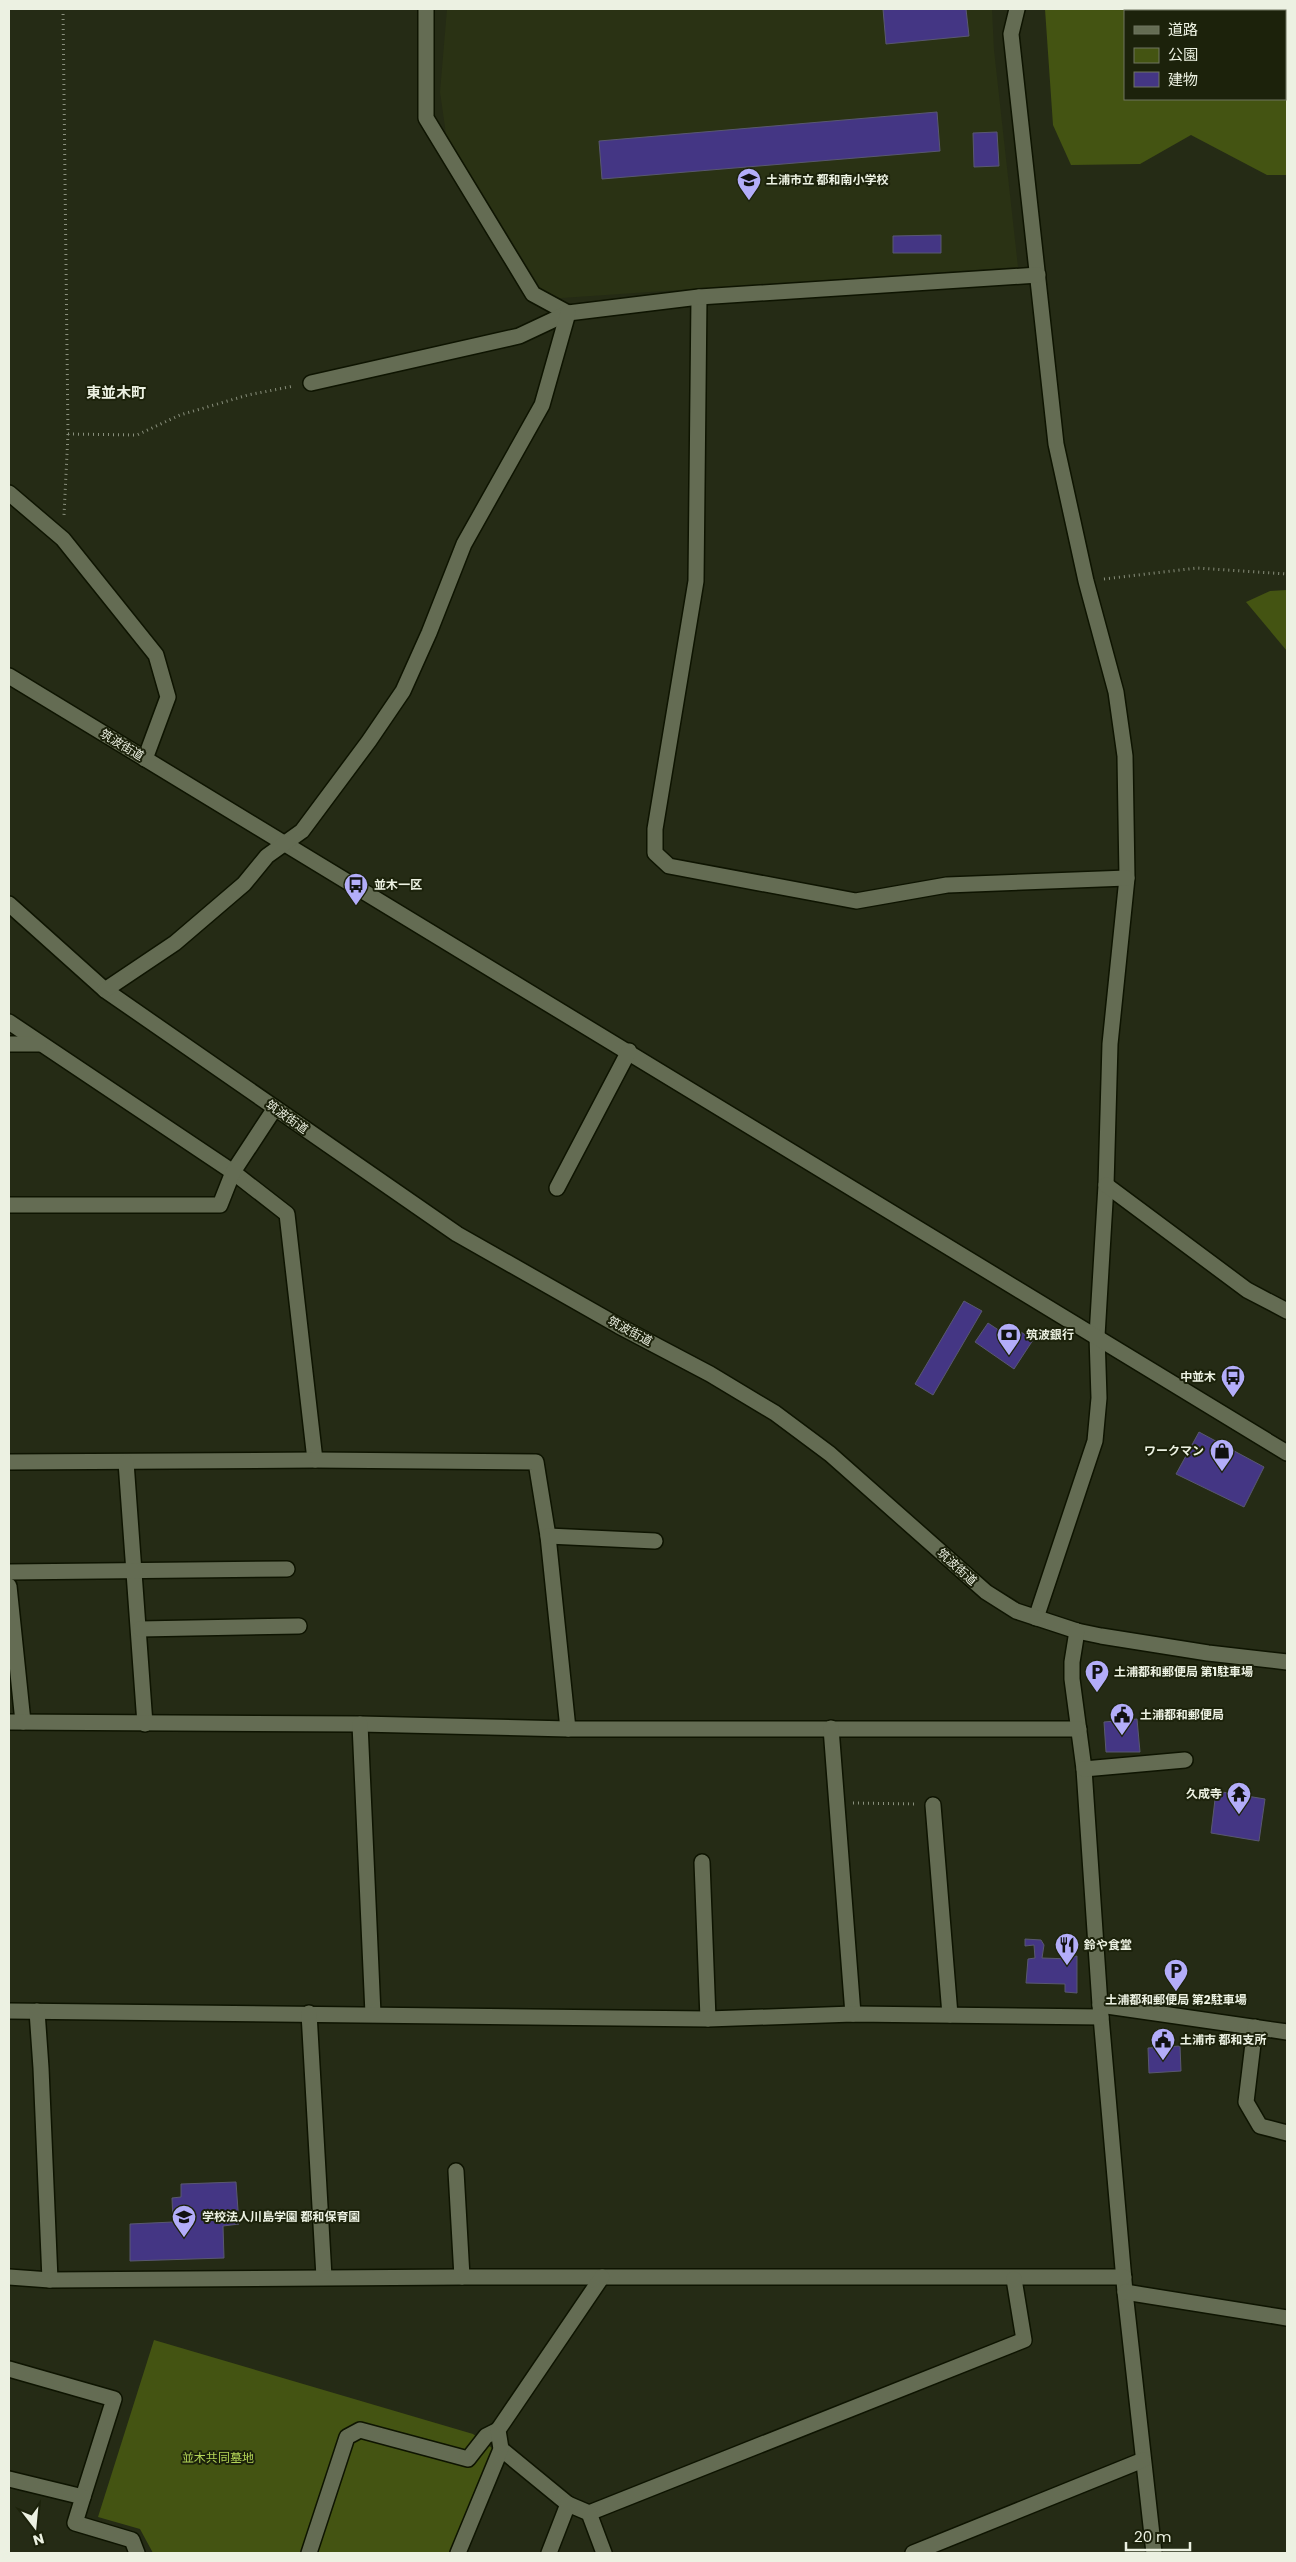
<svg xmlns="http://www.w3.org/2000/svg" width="1296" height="2562" font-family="Poppins,'Noto Sans JP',sans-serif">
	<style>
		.built { fill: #2a3214 }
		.green { fill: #445412; fill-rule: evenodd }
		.building { fill: #443684; stroke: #595870 }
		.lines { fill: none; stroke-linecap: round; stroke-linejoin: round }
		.minor-casing { stroke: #0e1401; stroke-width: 18 }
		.path { stroke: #898f7c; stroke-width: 3; stroke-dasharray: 1 4; stroke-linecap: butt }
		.minor { stroke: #646c53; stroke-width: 15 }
		.labels { text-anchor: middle; stroke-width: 4; stroke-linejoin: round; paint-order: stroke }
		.poi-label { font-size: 12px; font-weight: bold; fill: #ecf1e2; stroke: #1c220b; text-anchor: start }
		.street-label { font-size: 12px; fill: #ecf1e2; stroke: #1c220b }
		.park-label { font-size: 12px; fill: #b3d457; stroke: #1c220b }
		.quarter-label { font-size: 15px; font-weight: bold; fill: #ecf1e2; stroke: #1c220b }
	</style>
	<rect width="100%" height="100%" fill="#252b15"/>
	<path class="built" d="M447 9H992L994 50 1018 267 547 299 446 134 440 92Z"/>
	<g class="green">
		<path d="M1045 9H1287V175H1267L1191 135 1140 164 1071 165 1053 125ZM1125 11H1285V99H1125Z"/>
		<path d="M1287 590V651L1246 602 1270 591Z"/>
		<path d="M154 2340 473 2434 496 2451 452 2553H153L140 2529 98 2517Z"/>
	</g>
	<g class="building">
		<path d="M883 9H966L969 36 886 44Z"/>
		<path d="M937 112 940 151 602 179 599 141Z"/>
		<path d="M997 132 999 166 974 167 973 133Z"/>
		<path d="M941 235V253H893V236Z"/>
		<path d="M964 1301 982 1311 933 1395 915 1384Z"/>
		<path d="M988 1323 1012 1339 1018 1330 1033 1340 1014 1369 975 1342Z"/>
		<path d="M1199 1432 1264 1467 1244 1507 1176 1474Z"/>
		<path d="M1137 1719 1140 1752H1106L1104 1722Z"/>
		<path d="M1216 1791 1265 1799 1259 1841 1211 1833Z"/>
		<path d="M1025 1939 1041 1940 1044 1945 1042 1958 1071 1959V1957L1077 1956V1993L1065 1992V1984L1026 1983 1028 1959 1035 1958 1034 1945 1025 1946Z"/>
		<path d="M1180 2046 1181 2071 1149 2073 1148 2048Z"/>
		<path d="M236 2182 239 2224 223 2226 224 2258 130 2261V2224L173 2222 172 2198 181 2197V2184Z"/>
	</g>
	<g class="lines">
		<defs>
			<g id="minor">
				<path d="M426 9V118L533 294 568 313"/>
				<path d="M1017 9 1011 34 1056 444 1086 581 1116 692 1125 756 1127 878 1110 1044 1106 1185 1097 1336 1099 1398 1095 1441 1036 1618"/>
				<path d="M699 297 696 581 655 829V853L669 866 856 901 947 885 1127 878"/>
				<path d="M311 383 519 336 568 313 699 297 1038 275"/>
				<path d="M9 493 63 539 156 655 168 697 145 759"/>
				<path d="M9 676 1287 1453"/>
				<path d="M9 904 105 990 457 1234 619 1326 710 1374 775 1413 830 1454 986 1592 1016 1611 1077 1631 1101 1636 1208 1653 1287 1662"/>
				<path d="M105 990 175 943 244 884 267 856 302 831 369 741 403 691 429 633 464 544 542 405 568 313"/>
				<path d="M9 1022 233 1172 287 1214 315 1460"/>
				<path d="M9 1044H39"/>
				<path d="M1106 1185 1247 1290 1287 1311"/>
				<path d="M557 1188 629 1051"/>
				<path d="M9 1205H220L233 1172 275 1108"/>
				<path d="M9 1462 315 1460 536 1462 548 1536 568 1729"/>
				<path d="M126 1462 145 1724"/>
				<path d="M548 1536 655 1541"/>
				<path d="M9 1572 287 1569"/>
				<path d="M9 1586 23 1722"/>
				<path d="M140 1629 299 1626"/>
				<path d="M1077 1631 1072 1662V1679L1084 1769 1100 2005 1125 2292 1154 2553"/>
				<path d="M9 1722 360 1724 568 1729H1079"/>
				<path d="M360 1724 373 2014"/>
				<path d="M831 1728 853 2014"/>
				<path d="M1084 1769 1185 1760"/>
				<path d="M933 1805 950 2015"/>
				<path d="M702 1862 708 2019"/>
				<path d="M1100 2005 1287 2032"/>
				<path d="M9 2011 708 2019 853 2014 1101 2017"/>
				<path d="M37 2011 41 2068 50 2280"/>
				<path d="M309 2013 324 2277"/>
				<path d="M1255 2027 1246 2102 1260 2126 1287 2133"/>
				<path d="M456 2171 462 2277"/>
				<path d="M9 2277 50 2280 462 2277H1124"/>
				<path d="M1125 2292 1287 2318"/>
				<path d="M9 2369 114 2399 83 2497"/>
				<path d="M501 2449 568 2504"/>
				<path d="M9 2479 83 2497 75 2523 132 2540 137 2553"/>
				<path d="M589 2513 1024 2340 1014 2279"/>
				<path d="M309 2553 347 2437 360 2430 468 2459 486 2436 498 2430"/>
				<path d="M458 2553 501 2449 498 2430 602 2277"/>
				<path d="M549 2553 568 2504 589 2513 604 2553"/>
				<path d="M913 2553 1143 2460"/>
			</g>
		</defs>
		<use href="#minor" class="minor-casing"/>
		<g class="path">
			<path d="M63 9 68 434 64 515"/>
			<path d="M68 434 137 435 180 415 248 395 294 386"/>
			<path d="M1104 579 1197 568 1287 574"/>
			<path d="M853 1803 917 1804"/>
		</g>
		<use href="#minor" class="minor"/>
	</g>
	<defs>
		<symbol id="school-pin" viewBox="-11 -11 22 30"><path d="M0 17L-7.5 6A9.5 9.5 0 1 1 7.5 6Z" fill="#b3adf9" stroke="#1c220b"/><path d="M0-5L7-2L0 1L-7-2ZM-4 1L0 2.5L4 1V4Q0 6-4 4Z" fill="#111"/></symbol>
		<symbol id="bus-pin" viewBox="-11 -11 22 30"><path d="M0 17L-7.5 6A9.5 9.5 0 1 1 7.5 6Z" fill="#b3adf9" stroke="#1c220b"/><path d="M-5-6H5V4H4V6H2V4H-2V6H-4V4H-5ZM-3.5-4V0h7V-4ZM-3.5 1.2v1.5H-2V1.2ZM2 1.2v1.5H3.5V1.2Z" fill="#111"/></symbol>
		<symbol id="bank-pin" viewBox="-11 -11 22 30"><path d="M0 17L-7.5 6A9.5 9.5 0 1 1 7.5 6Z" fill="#b3adf9" stroke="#1c220b"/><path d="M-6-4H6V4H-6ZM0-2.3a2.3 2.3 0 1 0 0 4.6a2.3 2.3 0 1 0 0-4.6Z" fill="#111"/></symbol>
		<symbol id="shop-pin" viewBox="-11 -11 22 30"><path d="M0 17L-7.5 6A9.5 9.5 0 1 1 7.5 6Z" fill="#b3adf9" stroke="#1c220b"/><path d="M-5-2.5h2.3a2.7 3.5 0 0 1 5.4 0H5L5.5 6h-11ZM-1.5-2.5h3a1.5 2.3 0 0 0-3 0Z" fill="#111"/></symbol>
		<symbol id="parking-pin" viewBox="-11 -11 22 30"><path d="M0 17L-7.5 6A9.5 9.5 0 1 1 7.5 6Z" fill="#b3adf9" stroke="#1c220b"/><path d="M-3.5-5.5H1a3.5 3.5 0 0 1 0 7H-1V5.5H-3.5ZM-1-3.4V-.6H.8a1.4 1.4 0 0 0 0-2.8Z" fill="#111"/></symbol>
		<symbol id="civic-pin" viewBox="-11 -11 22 30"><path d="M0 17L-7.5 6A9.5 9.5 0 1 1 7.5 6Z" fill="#b3adf9" stroke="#1c220b"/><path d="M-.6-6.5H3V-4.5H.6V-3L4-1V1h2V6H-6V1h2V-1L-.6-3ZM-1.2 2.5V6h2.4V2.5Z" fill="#111"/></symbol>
		<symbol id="temple-pin" viewBox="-11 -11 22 30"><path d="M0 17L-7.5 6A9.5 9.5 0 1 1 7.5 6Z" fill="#b3adf9" stroke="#1c220b"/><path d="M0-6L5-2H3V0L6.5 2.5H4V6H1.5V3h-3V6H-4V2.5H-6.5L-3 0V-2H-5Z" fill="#111"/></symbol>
		<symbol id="restaurant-pin" viewBox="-11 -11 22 30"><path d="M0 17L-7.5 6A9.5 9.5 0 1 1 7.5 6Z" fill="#b3adf9" stroke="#1c220b"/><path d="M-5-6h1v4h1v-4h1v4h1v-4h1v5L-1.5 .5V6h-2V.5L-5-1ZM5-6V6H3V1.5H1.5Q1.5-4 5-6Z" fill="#111"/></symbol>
	</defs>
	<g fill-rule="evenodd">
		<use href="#school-pin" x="735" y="166" width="28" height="38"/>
		<use href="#bus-pin" x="342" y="871" width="28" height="38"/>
		<use href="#bank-pin" x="995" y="1321" width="28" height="38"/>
		<use href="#bus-pin" x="1219" y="1363" width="28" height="38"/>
		<use href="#shop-pin" x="1208" y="1437" width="28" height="38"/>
		<use href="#parking-pin" x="1083" y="1658" width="28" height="38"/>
		<use href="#civic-pin" x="1108" y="1701" width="28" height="38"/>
		<use href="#temple-pin" x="1225" y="1780" width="28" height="38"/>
		<use href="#restaurant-pin" x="1053" y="1931" width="28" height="38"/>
		<use href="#parking-pin" x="1162" y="1957" width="28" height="38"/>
		<use href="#civic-pin" x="1149" y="2026" width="28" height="38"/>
		<use href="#school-pin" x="170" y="2203" width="28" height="38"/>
	</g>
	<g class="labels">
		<g class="poi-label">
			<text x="766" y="184">土浦市立 都和南小学校</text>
			<text x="374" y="889">並木一区</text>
			<text x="1026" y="1339">筑波銀行</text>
			<text x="1216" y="1381" text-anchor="end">中並木</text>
			<text x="1204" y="1455" text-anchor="end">ワークマン</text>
			<text x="1114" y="1676">土浦都和郵便局 第1駐車場</text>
			<text x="1140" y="1719">土浦都和郵便局</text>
			<text x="1222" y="1798" text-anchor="end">久成寺</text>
			<text x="1084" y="1949">鈴や食堂</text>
			<text x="1176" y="2004" text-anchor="middle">土浦都和郵便局 第2駐車場</text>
			<text x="1180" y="2044">土浦市 都和支所</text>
			<text x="202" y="2221">学校法人川島学園 都和保育園</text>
		</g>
		<g class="street-label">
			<text transform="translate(122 745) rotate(31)" y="4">筑波街道</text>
			<text transform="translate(287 1117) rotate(35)" y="4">筑波街道</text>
			<text transform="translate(630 1331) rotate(28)" y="4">筑波街道</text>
			<text transform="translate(957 1567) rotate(42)" y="4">筑波街道</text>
		</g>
		<g class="park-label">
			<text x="218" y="2462">並木共同墓地</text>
		</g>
		<g class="quarter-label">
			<text x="116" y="398">東並木町</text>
		</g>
	</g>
	<rect width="1296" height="2562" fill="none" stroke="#ecf1e2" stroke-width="20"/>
	<rect x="1124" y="10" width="162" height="90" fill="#1c220b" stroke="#6f7561"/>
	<rect x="1134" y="26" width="25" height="8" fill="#646c53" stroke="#6f7561"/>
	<text x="1168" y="35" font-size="15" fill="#ecf1e2">道路</text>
	<rect x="1134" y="48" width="25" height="15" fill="#445412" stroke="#6f7561"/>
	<text x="1168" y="60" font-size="15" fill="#ecf1e2">公園</text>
	<rect x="1134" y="72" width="25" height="15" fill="#443684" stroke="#6f7561"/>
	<text x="1168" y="85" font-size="15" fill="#ecf1e2">建物</text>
	<g transform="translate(35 2527) rotate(164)" stroke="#1c220b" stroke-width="4" paint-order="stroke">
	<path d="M0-4L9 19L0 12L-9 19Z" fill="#ecf1e2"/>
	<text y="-8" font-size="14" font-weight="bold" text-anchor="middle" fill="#ecf1e2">N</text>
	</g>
	<path d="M1126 2542v8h64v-8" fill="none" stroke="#ecf1e2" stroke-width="2.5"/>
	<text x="1134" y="2542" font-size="15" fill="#ecf1e2" stroke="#1c220b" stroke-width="4" paint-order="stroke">20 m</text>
</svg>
